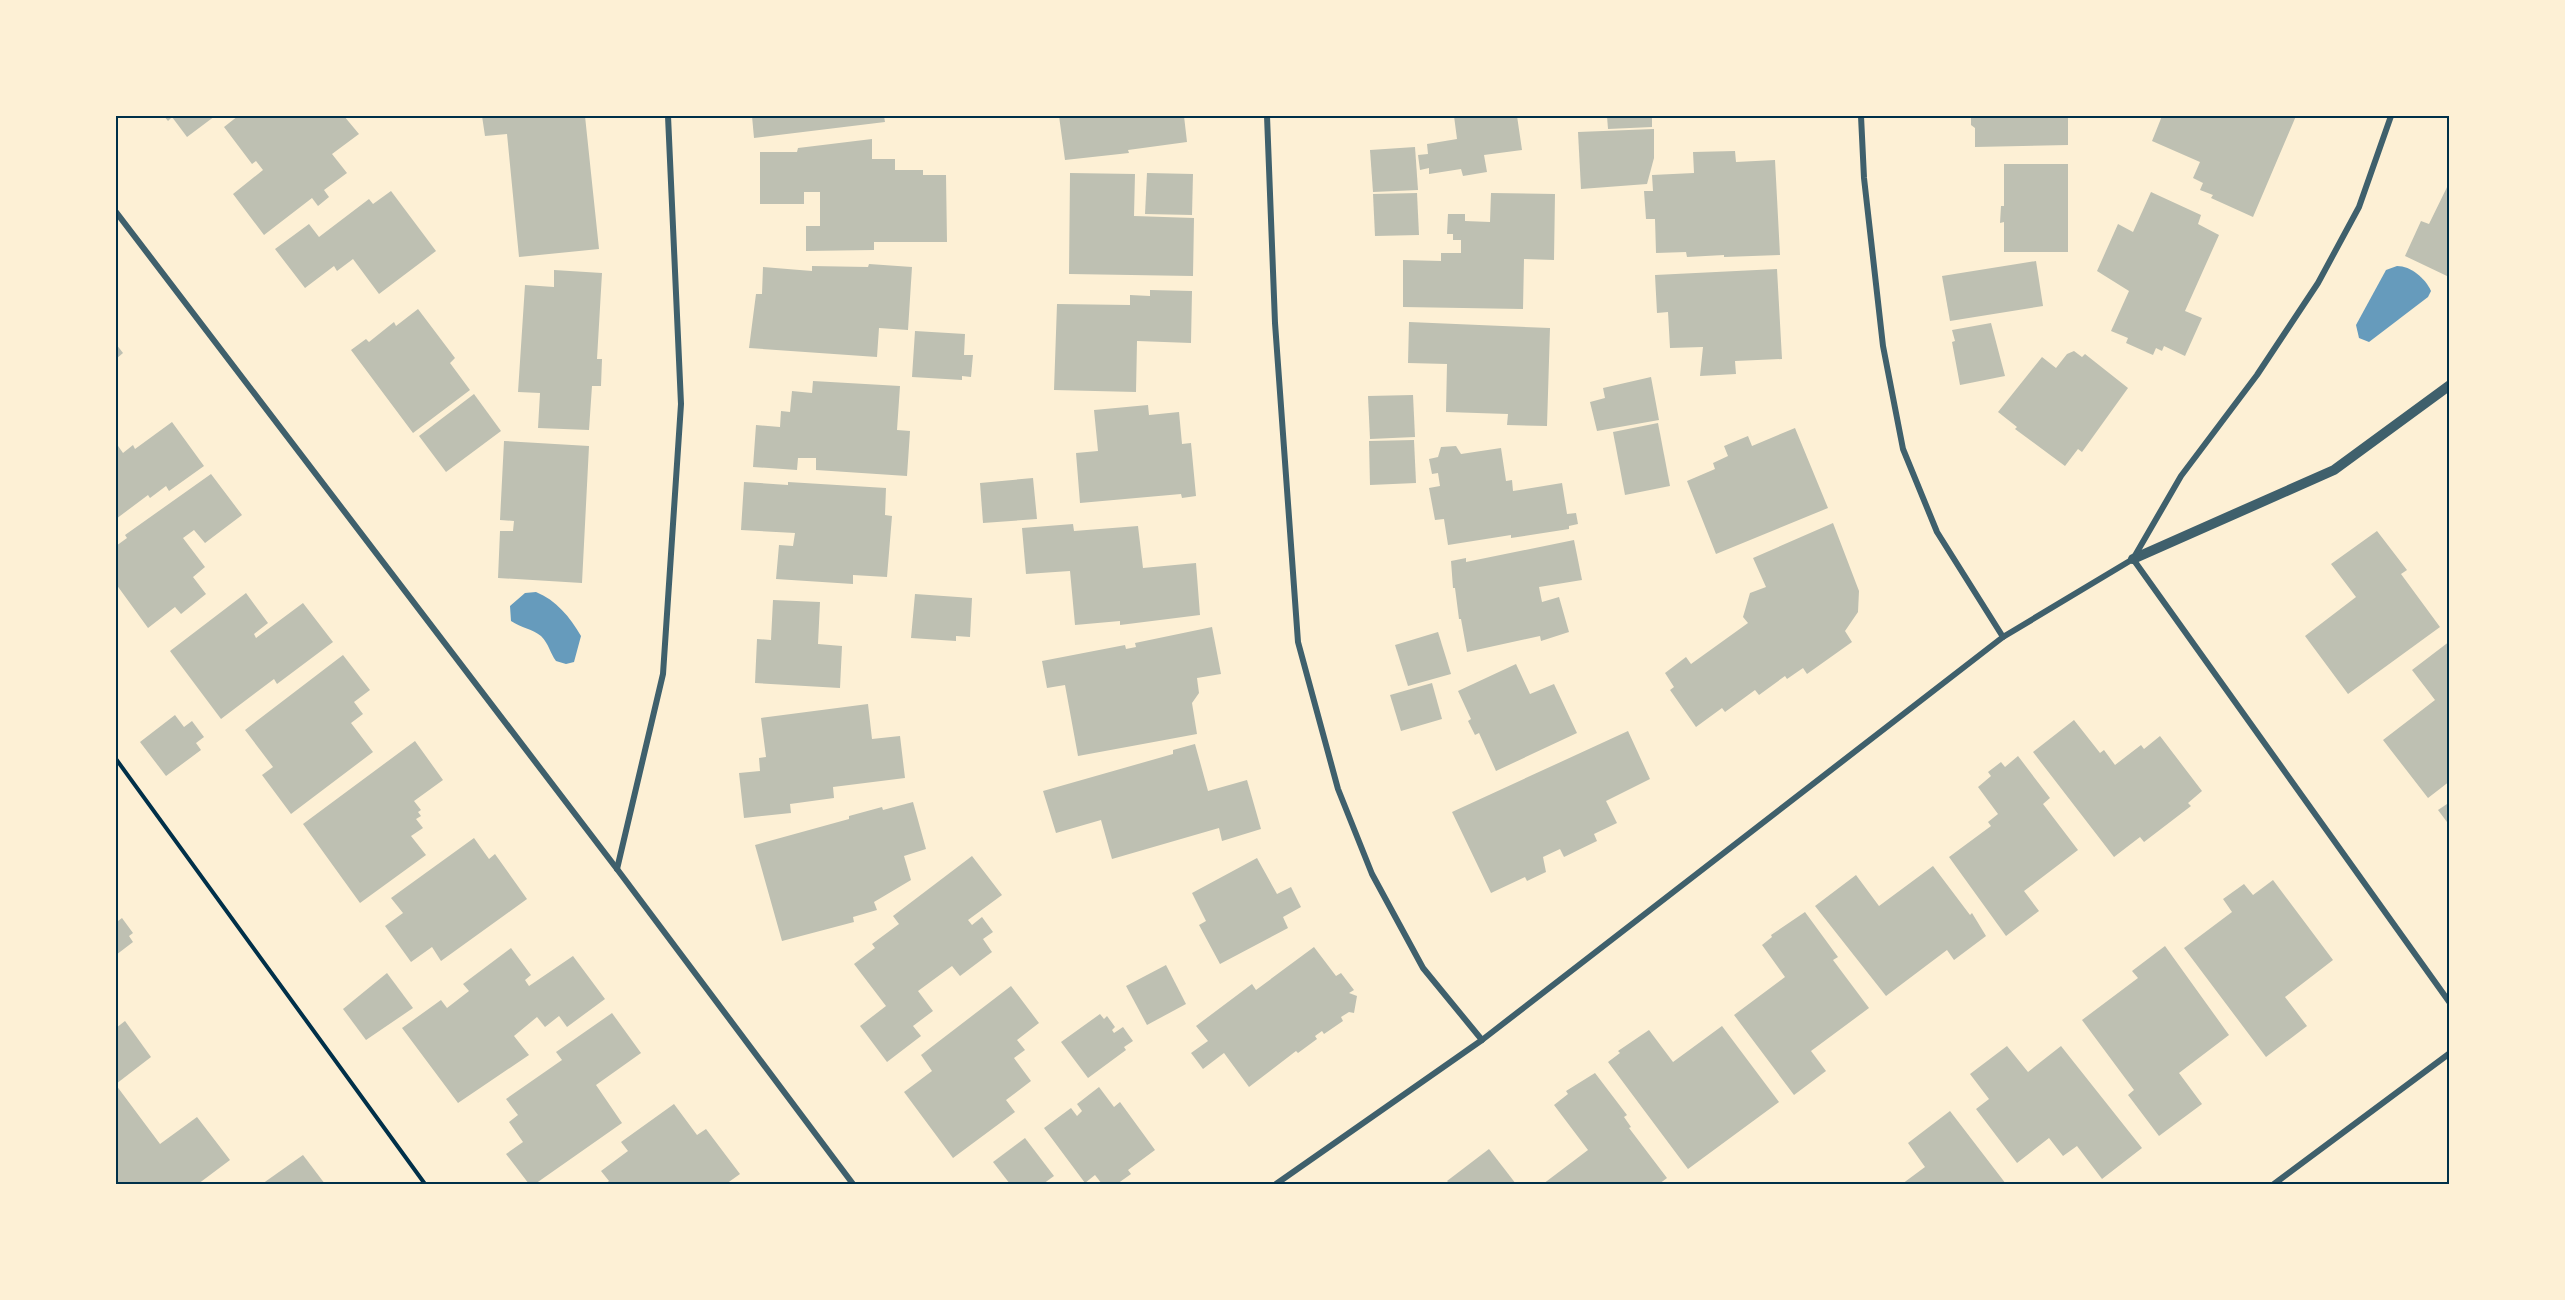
<svg xmlns="http://www.w3.org/2000/svg" width="2565" height="1300" font-family="'Public Sans',sans-serif">
	<style>
		.water { fill: #669bbc }
		.building { fill: #bec0b2 }
		.lines { fill: none; stroke-linecap: round; stroke-linejoin: round }
		.path { stroke: #003049; stroke-width: 4 }
		.minor { stroke: #3f606c; stroke-width: 6 }
		.tertiary { stroke: #3f606c; stroke-width: 10 }
		.neatline { fill: none; stroke: #003049; stroke-width: 2 }
	</style>
	<rect width="100%" height="100%" fill="#fdf0d5"/>
	<g class="water">
		<path d="M2397 266C2411 266 2425 278 2431 291L2428 297 2369 342 2359 338 2356 325 2386 270Z"/>
		<path d="M536 592C556 600 570 617 581 636L574 662 566 664 556 661C550 653 549 644 541 636 533 629 521 628 511 621L510 606 525 593Z"/>
	</g>
	<g class="building">
		<path d="M164 116H215L187 137 172 117 168 121Z"/>
		<path d="M238 116H344L359 134 332 154 347 173 324 190 329 197 318 206 312 198 264 235 233 194 263 170 256 161 252 164 224 127Z"/>
		<path d="M482 116H585L599 249 519 257 507 134 485 136Z"/>
		<path d="M752 116H884L885 122 754 138Z"/>
		<path d="M1059 116H1184L1187 142 1128 150 1129 153 1065 160Z"/>
		<path d="M1454 116H1517L1522 150 1484 155 1487 172 1463 176 1461 169 1429 174V168L1420 170 1418 155 1428 154 1427 144 1457 139Z"/>
		<path d="M1607 116H1652V127L1608 129Z"/>
		<path d="M1971 116H2068V145L1975 147V128L1971 125Z"/>
		<path d="M2162 116H2296L2253 217 2211 198 2213 195 2200 190 2203 183 2193 178 2200 162 2152 141Z"/>
		<path d="M1654 129V158L1647 184 1581 189 1578 132Z"/>
		<path d="M872 139V159H895V170H923V175H946L947 242H874V250L806 251V226H820V192H804V204H760V152H797L798 148Z"/>
		<path d="M1415 147 1418 190 1373 192 1370 150Z"/>
		<path d="M1735 151 1736 162 1775 160 1780 255 1724 257V255L1687 257 1686 252 1656 253 1655 219H1646L1644 191H1653L1652 175 1694 173 1693 152Z"/>
		<path d="M2004 164H2068V252H2004V222L2000 223 2001 206H2004Z"/>
		<path d="M1070 173 1135 174 1134 216 1194 218 1193 276 1069 274Z"/>
		<path d="M1147 173 1193 174 1192 215 1145 214Z"/>
		<path d="M2450 181V274L2447 276 2405 256 2421 221 2429 224Z"/>
		<path d="M391 191 436 251 379 294 353 259 337 271 334 266 305 288 275 249 309 224 319 237 369 199 373 204Z"/>
		<path d="M2151 192 2201 215 2198 224 2219 235 2185 311 2202 318 2185 356 2164 346 2162 351 2156 348 2153 355 2126 343 2128 338 2111 331 2129 291 2097 271 2118 224 2133 232Z"/>
		<path d="M1417 193 1419 235 1375 236 1373 194Z"/>
		<path d="M1491 193 1555 194 1554 260 1524 259 1523 309 1403 307V260L1441 261V253H1461V240H1453V234H1447L1448 214H1465V221L1490 222Z"/>
		<path d="M2036 261 2043 306 1950 321 1942 276Z"/>
		<path d="M869 264 912 267 908 330 879 328 877 357 749 348 756 294H762L763 267 812 271V266L868 267Z"/>
		<path d="M1777 269 1782 359 1735 361 1736 374 1700 376 1703 347 1670 348 1668 312 1657 313 1655 275Z"/>
		<path d="M554 270 602 273 597 359H602L601 386H592L589 430 538 428 540 393 518 392 525 285 554 287Z"/>
		<path d="M1150 290 1192 291 1191 343 1137 341 1136 392 1054 390 1057 304 1130 305V295L1150 296Z"/>
		<path d="M418 309 455 358 450 363 470 390 413 433 351 350 366 339 369 342 394 322 396 326Z"/>
		<path d="M1409 322 1550 328 1547 426 1507 425 1508 414 1446 412 1447 364 1408 363Z"/>
		<path d="M1991 323 2005 376 1960 385 1952 342 1955 341 1952 330Z"/>
		<path d="M915 331 965 334 964 355H973L971 377 962 376V380L912 377Z"/>
		<path d="M116 344 123 353 116 359Z"/>
		<path d="M2074 351 2082 357 2085 354 2128 388 2082 452 2078 449 2065 466 2015 429 2017 427 1998 412 2042 357 2056 368 2067 354Z"/>
		<path d="M1651 377 1659 420 1597 431 1590 402 1605 398 1603 388Z"/>
		<path d="M813 381 900 386 897 430 910 431 907 476 816 470V458H798L797 470 753 467 756 425 780 427 781 411 790 412 792 391 812 393Z"/>
		<path d="M474 394 501 431 446 472 419 436Z"/>
		<path d="M1413 395 1415 437 1370 439 1368 396Z"/>
		<path d="M1148 405 1149 415 1179 412 1182 444 1191 443 1196 496 1182 498 1181 494 1080 503 1076 453 1098 451 1094 410Z"/>
		<path d="M172 422 204 466 169 491 166 486 150 498 148 495 116 519V443L123 453 133 445 135 449Z"/>
		<path d="M1658 423 1670 486 1625 495 1613 432Z"/>
		<path d="M1795 428 1828 508 1716 554 1687 481 1715 469 1713 463 1728 456 1724 446 1748 436 1752 446Z"/>
		<path d="M1414 440 1416 483 1370 485 1369 441Z"/>
		<path d="M504 441 589 446 582 583 498 578 500 531H513L514 521 500 520Z"/>
		<path d="M1456 446 1461 454 1501 448 1506 481 1512 480 1513 491 1562 483 1567 514 1576 513 1578 524 1569 526V529L1511 538V535L1448 545 1444 519 1435 520 1429 488 1440 486 1438 473 1432 474 1429 459 1438 457 1441 447Z"/>
		<path d="M211 474 242 515 205 543 194 530 183 538 205 567 193 577 206 594 181 614 175 607 148 628 116 584 118 576 116 573V546L127 538 125 535Z"/>
		<path d="M1033 478 1037 519 983 523 980 483Z"/>
		<path d="M744 482 788 485V482L886 488 885 515 892 516 887 577 853 575V584L776 579 779 545 793 546 795 533 741 530Z"/>
		<path d="M1833 523 1859 591 1858 612 1845 631 1852 642 1807 674 1803 668 1787 679 1785 676 1759 695 1755 690 1725 712 1722 708 1696 727 1670 690 1674 687 1665 673 1686 657 1691 664 1748 623 1743 617 1750 593 1766 587 1753 558Z"/>
		<path d="M1073 524 1074 531 1138 526 1143 568 1196 563 1200 615 1120 625V621L1075 625 1070 571 1026 574 1022 528Z"/>
		<path d="M2377 531 2407 570 2401 574 2440 627 2348 694 2305 636 2356 597 2331 564Z"/>
		<path d="M1574 540 1582 580 1539 587 1542 602 1559 597 1569 632 1541 641 1540 636 1467 652 1461 619H1459L1455 588H1453L1451 561 1466 558V562Z"/>
		<path d="M246 593 268 623 254 634 256 638 303 603 333 642 277 684 274 679 221 719 170 651Z"/>
		<path d="M915 594 972 598 970 637 956 636V641L911 638Z"/>
		<path d="M773 600 820 602 818 644 842 646 840 688 755 683 757 639 771 640Z"/>
		<path d="M1212 627 1221 674 1197 678 1199 693 1192 703 1197 734 1078 756 1065 685 1047 688 1042 661 1125 645 1126 649 1136 647 1135 643Z"/>
		<path d="M1438 632 1451 674 1408 686 1395 645Z"/>
		<path d="M2450 641V781L2428 798 2383 740 2435 700 2412 670Z"/>
		<path d="M343 655 370 690 354 702 363 714 351 723 373 752 291 814 262 775 273 767 245 730Z"/>
		<path d="M1516 664 1530 694 1554 684 1577 733 1496 771 1479 733 1475 735 1468 721 1471 719 1458 691Z"/>
		<path d="M1432 683 1442 719 1401 731 1390 695Z"/>
		<path d="M868 704 872 739 900 736 905 778 833 787 834 798 790 804 791 813 744 818 739 773 760 771 759 758 766 757 761 718Z"/>
		<path d="M175 715 184 727 192 721 204 737 196 743 201 750 166 776 140 742Z"/>
		<path d="M2074 720 2100 753 2104 750 2115 765 2141 745 2144 749 2160 736 2202 791 2188 803 2191 806 2144 842 2140 837 2114 857 2033 752Z"/>
		<path d="M1628 731 1650 779 1606 801 1617 823 1594 834 1597 841 1564 857 1560 849 1543 857 1546 872 1527 881 1525 877 1491 893 1452 812Z"/>
		<path d="M415 741 443 780 414 801 421 810 418 812 421 816 416 819 423 828 411 836 426 855 360 903 303 824Z"/>
		<path d="M1195 744 1208 791 1247 780 1261 829 1222 841 1219 828 1112 859 1101 820 1056 833 1043 791 1173 754V750Z"/>
		<path d="M2018 756 2050 798 2043 804 2078 850 2024 891 2039 911 2006 936 1949 857 1991 826 1988 822 1998 814 1978 787 1991 776 1988 772 2001 762 2005 767Z"/>
		<path d="M913 802 926 849 904 856 911 880 874 902 877 910 853 917 854 922 782 941 755 845 849 819V816L882 807 883 810Z"/>
		<path d="M2450 802V826L2438 810Z"/>
		<path d="M474 838 489 859 495 854 527 899 441 961 432 947 411 962 385 926 403 913 391 898Z"/>
		<path d="M972 856 1002 895 968 920 972 925 982 917 993 932 983 939 992 952 960 976 952 966 918 991 933 1011 913 1026 921 1036 887 1062 860 1026 886 1006 854 964 875 948 872 944 899 924 893 916Z"/>
		<path d="M1257 858 1277 894 1291 887 1301 907 1283 917 1288 928 1220 964 1199 925 1206 921 1192 893Z"/>
		<path d="M1933 866 1970 915 1972 913 1986 936 1954 960 1947 950 1886 996 1815 906 1856 875 1879 906Z"/>
		<path d="M2273 880 2333 960 2285 997 2307 1026 2266 1057 2184 948 2232 912 2223 899 2244 884 2253 895Z"/>
		<path d="M1805 912 1838 957 1833 960 1869 1008 1811 1051 1826 1071 1794 1095 1734 1015 1785 977 1762 945 1772 937 1771 935Z"/>
		<path d="M116 918 118 921 122 918 133 933 129 936 133 942 116 955Z"/>
		<path d="M2165 946 2229 1035 2179 1073 2202 1104 2159 1136 2128 1095 2134 1090 2082 1020 2138 978 2132 971Z"/>
		<path d="M1314 947 1336 976 1341 973 1354 990 1349 993 1357 996 1354 1013 1349 1012 1341 1017 1343 1021 1324 1034 1322 1031 1315 1036 1317 1039 1298 1053 1296 1051 1249 1087 1224 1053 1203 1069 1191 1053 1208 1041 1196 1026 1252 984 1256 990Z"/>
		<path d="M511 948 531 975 525 980 529 986 573 956 605 999 567 1027 559 1016 545 1027 537 1017 514 1036 529 1055 458 1103 402 1028 441 1000 447 1008 469 991 463 984Z"/>
		<path d="M1166 965 1186 1004 1147 1025 1126 986Z"/>
		<path d="M387 973 413 1008 366 1040 343 1009Z"/>
		<path d="M1011 986 1039 1023 1017 1040 1025 1050 1014 1058 1031 1081 1006 1100 1015 1112 953 1158 904 1092 932 1071 921 1055Z"/>
		<path d="M612 1013 641 1053 596 1085 622 1123 535 1184H529L506 1154 523 1142 509 1122 518 1115 506 1099 562 1060 556 1052Z"/>
		<path d="M1100 1014 1104 1019 1107 1016 1115 1027 1112 1030 1114 1033 1123 1027 1133 1041 1124 1047 1126 1050 1088 1078 1061 1042Z"/>
		<path d="M125 1021 151 1057 116 1084V1028Z"/>
		<path d="M1722 1026 1779 1102 1688 1169 1608 1062 1620 1053 1618 1051 1649 1030 1673 1062Z"/>
		<path d="M2007 1046 2028 1072 2061 1046 2142 1148 2102 1179 2077 1146 2063 1156 2049 1138 2017 1163 1976 1109 1989 1099 1970 1074Z"/>
		<path d="M1595 1073 1627 1115 1624 1117 1631 1127 1629 1128 1667 1178 1659 1184H1543L1588 1150 1554 1105 1568 1094 1566 1091Z"/>
		<path d="M116 1085 160 1144 197 1117 230 1160 198 1184H116Z"/>
		<path d="M1099 1087 1114 1107 1120 1102 1155 1150 1128 1170 1131 1174 1117 1184H1102L1095 1175 1085 1183 1044 1128 1071 1108 1077 1116 1082 1111 1077 1104Z"/>
		<path d="M674 1104 697 1135 706 1129 740 1174 726 1184H605L609 1181 601 1171 628 1151 621 1142Z"/>
		<path d="M1950 1111 2006 1184H1902L1925 1167 1908 1143Z"/>
		<path d="M1025 1138 1054 1176 1043 1184H1010L993 1162Z"/>
		<path d="M1489 1149 1516 1184H1450L1447 1181Z"/>
		<path d="M303 1155 325 1184H262Z"/>
	</g>
	<g class="lines">
		<path class="path" d="M116 759 425 1184"/>
		<g class="minor">
			<path d="M1267 116 1275 323 1298 642 1338 789 1372 874 1423 968 1482 1040"/>
			<path d="M1861 116 1864 178 1883 346 1903 449 1937 532 2003 637"/>
			<path d="M116 212 617 869 853 1184"/>
			<path d="M2133 559 2450 1003"/>
			<path d="M617 869 663 674 681 404 668 116"/>
			<path d="M1276 1184 1482 1040 2003 637 2133 559 2181 476 2257 375 2318 283 2359 207 2391 116"/>
			<path d="M2274 1184 2450 1053"/>
		</g>
		<path class="tertiary" d="M2133 559 2334 470 2450 385"/>
	</g>
	<rect width="2565" height="1300" fill="none" stroke="#fdf0d5" stroke-width="234"/>
	<rect x="117" y="117" width="2331" height="1066" class="neatline"/>
</svg>
